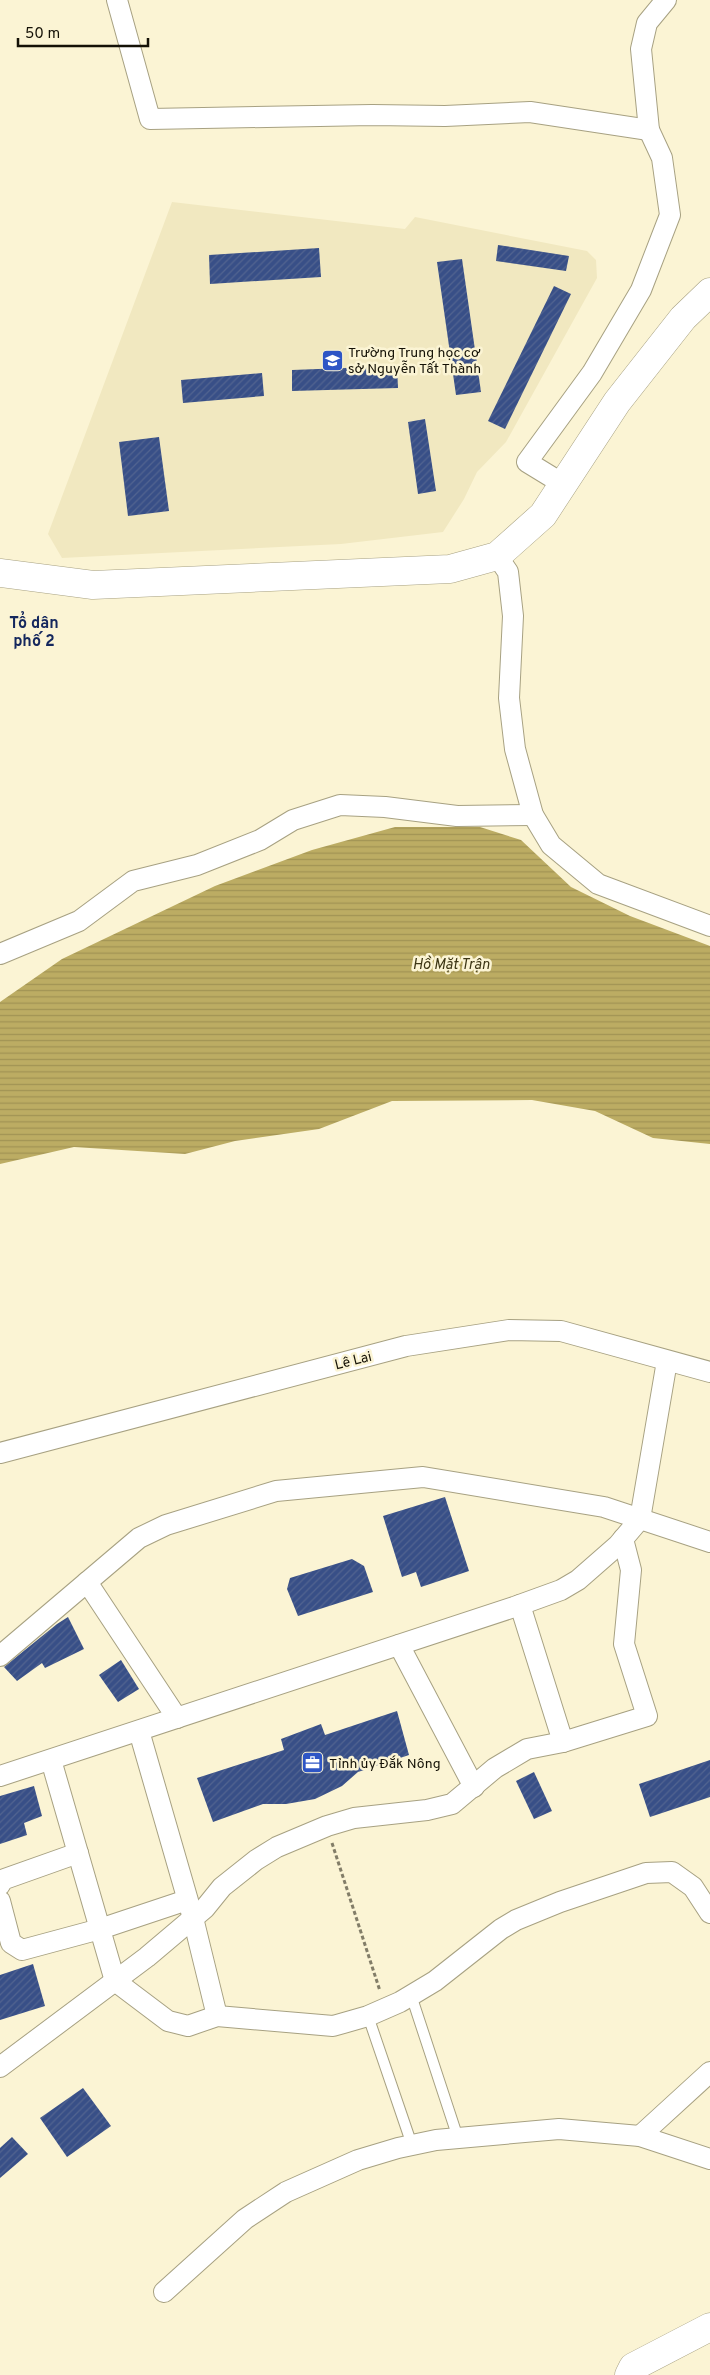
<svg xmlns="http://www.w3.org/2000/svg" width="710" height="2375" font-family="Overpass,sans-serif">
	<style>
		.built { fill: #f1e8c0 }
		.water { fill: url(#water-rules) }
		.building { fill: url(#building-hatch) }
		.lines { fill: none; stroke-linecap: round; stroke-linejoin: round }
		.lane-casing { stroke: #a7a182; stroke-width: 12 }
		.street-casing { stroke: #a7a182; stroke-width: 22 }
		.secondary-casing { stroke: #a7a182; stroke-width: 29 }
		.path { stroke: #827d68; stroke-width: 3; stroke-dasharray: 4 2.5; stroke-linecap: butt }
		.lane { stroke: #fff; stroke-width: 10 }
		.street { stroke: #fff; stroke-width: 20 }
		.secondary { stroke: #fff; stroke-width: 28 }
		.labels { text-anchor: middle; stroke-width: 5; stroke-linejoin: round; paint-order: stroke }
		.poi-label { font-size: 14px; fill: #141106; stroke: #fbf4d4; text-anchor: start }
		.street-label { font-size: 14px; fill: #141106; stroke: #fbf4d4 }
		.water-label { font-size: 15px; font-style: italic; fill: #3d3615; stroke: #fbf4d4 }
		.quarter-label { font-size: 16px; font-weight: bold; fill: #14275d; stroke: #fbf4d4 }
	</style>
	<defs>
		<pattern id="water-rules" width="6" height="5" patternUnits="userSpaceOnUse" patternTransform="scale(1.25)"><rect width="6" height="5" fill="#bcac63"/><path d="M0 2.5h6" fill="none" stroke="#a19354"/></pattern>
		<pattern id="building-hatch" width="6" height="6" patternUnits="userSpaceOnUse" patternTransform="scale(1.25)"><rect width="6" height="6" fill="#384f87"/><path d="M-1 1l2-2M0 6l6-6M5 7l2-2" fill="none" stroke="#526490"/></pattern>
	</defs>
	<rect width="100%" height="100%" fill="#fbf4d4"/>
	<path class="built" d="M172 202 405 229 415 217 587 251 596 260 597 278 506 442 477 472 464 499 443 532 341 544 62 558 48 534Z"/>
	<path class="water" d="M395 827H480L521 840 571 887 630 916 710 946V1144L653 1138 595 1111 532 1100 392 1101 319 1129 235 1141 185 1154 74 1147 0 1164V1002L62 959 215 886 312 850Z"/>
	<g class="building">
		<path d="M498 245 569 256 566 271 496 261Z"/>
		<path d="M319 248 321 277 210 284 209 255Z"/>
		<path d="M462 259 481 392 456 395 437 262Z"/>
		<path d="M554 286 571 294 505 429 488 421Z"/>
		<path d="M397 366 398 388 292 391V370Z"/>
		<path d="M262 373 264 396 183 403 181 380Z"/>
		<path d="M425 419 436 491 418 494 408 422Z"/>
		<path d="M159 437 169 511 128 516 119 442Z"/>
		<path d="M445 1497 469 1571 421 1587 416 1572 402 1577 383 1516Z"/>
		<path d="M352 1559 364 1566 373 1592 298 1616 287 1589 290 1578Z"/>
		<path d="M68 1617 84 1649 45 1668 42 1663 17 1681 4 1667 57 1624Z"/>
		<path d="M121 1660 139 1689 118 1702 99 1675Z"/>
		<path d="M397 1711 409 1755 358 1772 342 1786 315 1799 286 1804H263L213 1822 197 1778 284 1750 281 1739 321 1724 325 1735Z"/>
		<path d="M710 1760V1797L650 1817 639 1784Z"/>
		<path d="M534 1772 552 1811 534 1819 516 1781Z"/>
		<path d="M34 1786 42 1816 24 1823 27 1835 0 1844V1796Z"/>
		<path d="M33 1964 45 2006 0 2020V1975Z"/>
		<path d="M83 2088 111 2126 67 2157 40 2118Z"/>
		<path d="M12 2137 28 2154 0 2178V2148Z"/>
	</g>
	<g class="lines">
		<defs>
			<g id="lane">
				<path d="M411 1995 458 2138"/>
				<path d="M368 2016 412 2145"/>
			</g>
			<g id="street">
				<path d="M117 0 150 119 372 115 445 116 530 112 649 130"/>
				<path d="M563 484 527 462 592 373 641 290 670 215 662 158 649 130 641 49 647 23 666 0"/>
				<path d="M497 556 508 572 513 616 509 698 515 749 533 815 551 845 598 884 710 926"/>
				<path d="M0 954 79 921 133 881 197 865 260 840 293 820 340 805 385 807 457 816 533 815"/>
				<path d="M0 1453 406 1346 509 1330 561 1331 710 1372"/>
				<path d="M87 1582 177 1718"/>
				<path d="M520 1605 563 1742"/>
				<path d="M399 1645 474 1787"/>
				<path d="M0 1656 139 1538 166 1525 276 1491 423 1477 604 1507 710 1542"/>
				<path d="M139 1731 193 1918 217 2016"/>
				<path d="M51 1760 115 1981 168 2021 188 2026 217 2016 333 2026 368 2016 400 2002 435 1981 501 1929 516 1920 560 1902 646 1873 672 1872 693 1887 710 1913"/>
				<path d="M0 1776 514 1607 561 1590 578 1580 618 1545 640 1519 667 1361"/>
				<path d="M0 1885 2 1880 78 1853"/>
				<path d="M0 1901 11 1943 22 1950 100 1929 187 1900"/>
				<path d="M0 2067 147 1957 205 1908 222 1887 256 1860 277 1847 327 1826 354 1818 427 1810 452 1804 495 1768 527 1749 563 1742 647 1716 624 1644 631 1570 623 1539"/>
				<path d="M640 2136 710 2072"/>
				<path d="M164 2292 245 2219 286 2192 358 2160 398 2148 436 2140 559 2129 640 2136 710 2159"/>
			</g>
			<g id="secondary">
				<path d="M0 573 93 585 450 569 497 556 543 515 617 402 683 318 710 292"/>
				<path d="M629 2375 633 2367 710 2327"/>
			</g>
		</defs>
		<use href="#lane" class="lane-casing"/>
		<use href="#street" class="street-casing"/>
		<use href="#secondary" class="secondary-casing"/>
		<path class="path" d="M332 1843 380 1991"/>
		<use href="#lane" class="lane"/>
		<use href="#street" class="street"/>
		<use href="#secondary" class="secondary"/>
	</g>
	<defs>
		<symbol id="school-square" viewBox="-11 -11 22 22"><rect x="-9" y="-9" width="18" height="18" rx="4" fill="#2e55c5" stroke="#fbf4d4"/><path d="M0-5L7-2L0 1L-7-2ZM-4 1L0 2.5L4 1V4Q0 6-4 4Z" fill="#fff"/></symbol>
		<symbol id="office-square" viewBox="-11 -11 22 22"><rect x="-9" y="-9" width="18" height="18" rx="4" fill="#2e55c5" stroke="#fbf4d4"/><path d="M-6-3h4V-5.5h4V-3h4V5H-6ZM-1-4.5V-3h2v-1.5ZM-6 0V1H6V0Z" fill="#fff"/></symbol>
	</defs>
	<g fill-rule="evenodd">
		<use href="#school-square" x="320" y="348" width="25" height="25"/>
		<use href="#office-square" x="300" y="1750" width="25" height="25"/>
	</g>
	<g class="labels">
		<g class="poi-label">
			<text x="348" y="357">Trường Trung học cơ<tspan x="348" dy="16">sở Nguyễn Tất Thành</tspan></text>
			<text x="329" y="1768">Tỉnh ủy Đắk Nông</text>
		</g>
		<g class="street-label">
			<text transform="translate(353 1360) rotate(-14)" y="5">Lê Lai</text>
		</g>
		<g class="water-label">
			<text x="451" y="969">Hồ Mặt Trận</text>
		</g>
		<g class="quarter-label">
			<text x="34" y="628">Tổ dân<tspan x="34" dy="18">phố 2</tspan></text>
		</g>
	</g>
	<path d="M18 38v8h130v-8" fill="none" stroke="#141106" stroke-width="2.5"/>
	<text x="25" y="38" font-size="15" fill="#141106" stroke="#fbf4d4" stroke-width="4" paint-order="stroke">50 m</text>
</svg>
